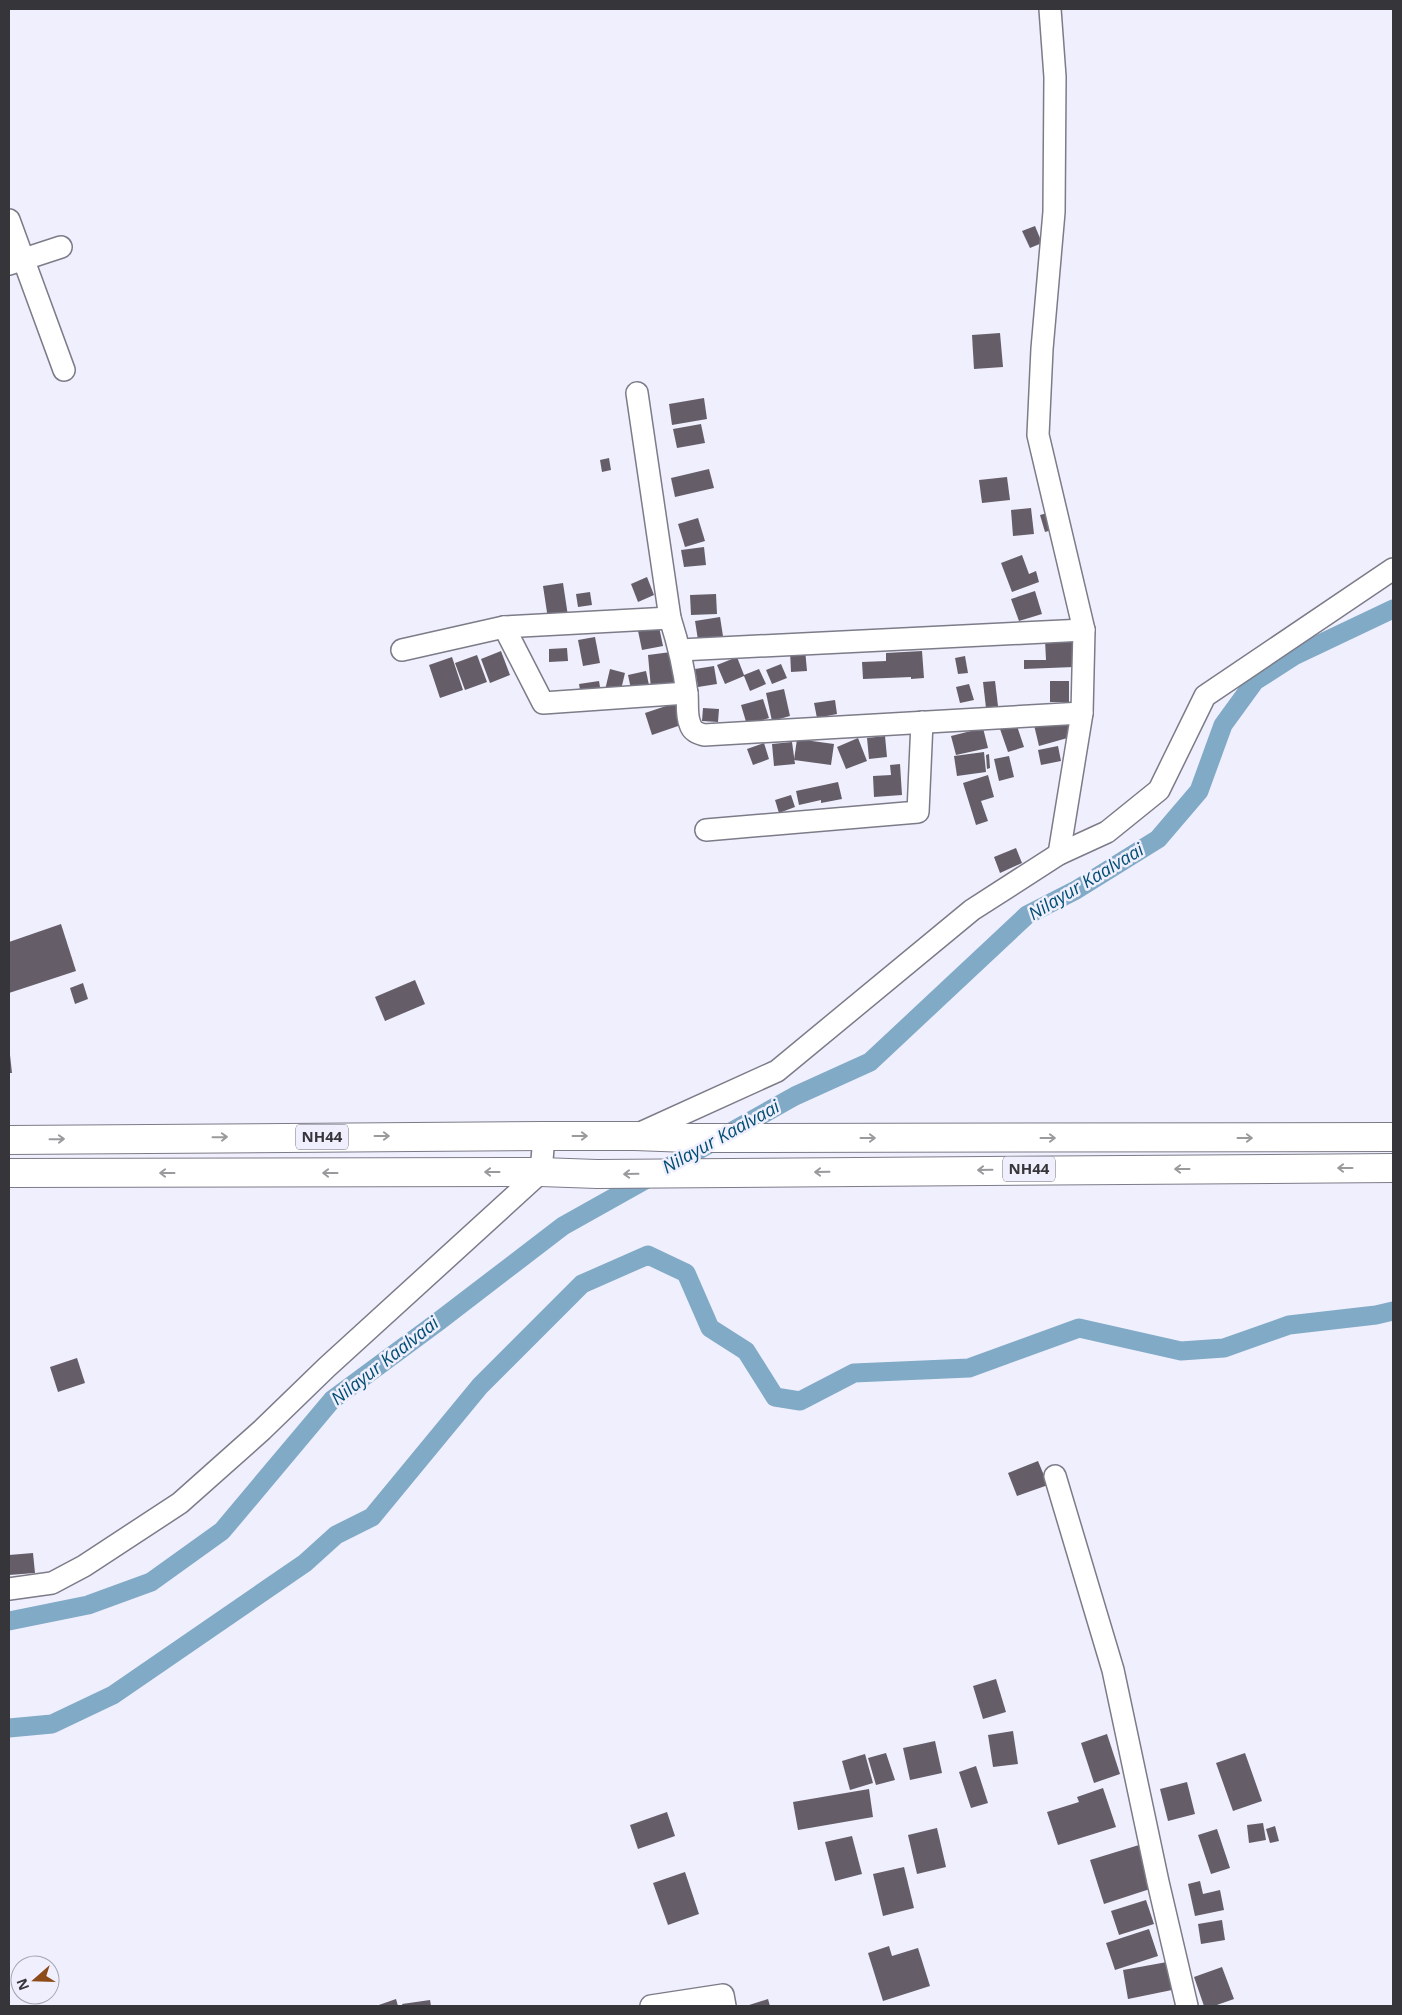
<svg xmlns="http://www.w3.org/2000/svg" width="1402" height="2015" font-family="'Open Sans',sans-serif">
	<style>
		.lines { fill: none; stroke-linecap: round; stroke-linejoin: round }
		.canal { stroke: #81aac6; stroke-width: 19 }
		.building { fill: #655e69 }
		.minor-casing { stroke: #7c7b88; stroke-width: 24 }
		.highway-casing { stroke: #7c7b88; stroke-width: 30 }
		.minor { stroke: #fff; stroke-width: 21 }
		.highway { stroke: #fff; stroke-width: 28 }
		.oneway { stroke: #9a9a9c }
		.labels { text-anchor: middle; stroke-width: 5; stroke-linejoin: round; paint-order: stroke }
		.shield { fill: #f0effd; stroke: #6d6d74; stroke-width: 1 }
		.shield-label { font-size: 15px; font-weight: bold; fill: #35353a }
		.water-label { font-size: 18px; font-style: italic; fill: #004e73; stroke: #f0effd }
	</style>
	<rect width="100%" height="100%" fill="#f0effd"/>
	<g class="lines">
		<g class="canal">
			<path d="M9 1621 88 1605 151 1582 222 1531 332 1400 439 1321 563 1226 795 1096 870 1062 1027 915 1076 890 1158 839 1199 791 1223 725 1255 681 1294 656 1393 609"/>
			<path d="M9 1728 52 1724 113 1695 305 1563 336 1535 372 1517 480 1386 582 1284 648 1255 686 1273 710 1328 746 1351 775 1397 800 1401 854 1373 969 1368 1079 1328 1181 1351 1224 1348 1289 1325 1376 1315 1393 1311"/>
		</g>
	</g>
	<g class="building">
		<path d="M1035 226 1042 243 1030 248 1022 231Z"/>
		<path d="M1000 333 1003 367 974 369 972 335Z"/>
		<path d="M704 398 707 419 672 425 669 404Z"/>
		<path d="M701 424 705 443 677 448 673 429Z"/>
		<path d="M609 458 611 470 602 472 600 460Z"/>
		<path d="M709 469 714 488 675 497 671 478Z"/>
		<path d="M1007 477 1010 500 982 503 979 480Z"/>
		<path d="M1031 508 1034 534 1013 536 1011 510Z"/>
		<path d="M1051 512 1055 529 1045 532 1040 515Z"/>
		<path d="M698 518 705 541 685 547 678 524Z"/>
		<path d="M704 547 706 565 684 567 681 550Z"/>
		<path d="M1022 555 1029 574 1036 571 1039 582 1012 592 1001 563Z"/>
		<path d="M647 577 654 595 638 602 631 584Z"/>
		<path d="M563 583 568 616 548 619 543 586Z"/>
		<path d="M1035 591 1042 614 1019 621 1011 599Z"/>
		<path d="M590 592 592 605 578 607 576 594Z"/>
		<path d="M716 594 717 614 691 615 690 595Z"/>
		<path d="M720 617 723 636 698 640 695 621Z"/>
		<path d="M658 622 663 646 642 650 637 626Z"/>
		<path d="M595 637 600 663 583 666 578 640Z"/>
		<path d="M1072 639 1074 667 1024 669V660H1046L1045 640Z"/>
		<path d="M567 648 568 661 549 662V649Z"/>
		<path d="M805 649 807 671 791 672 790 651Z"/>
		<path d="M501 651 510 675 490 683 481 659Z"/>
		<path d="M922 651 924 678 911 679V677L863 679 862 662 886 661V653Z"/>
		<path d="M671 652 675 686 651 689 648 655Z"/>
		<path d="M477 655 487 682 465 690 455 663Z"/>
		<path d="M965 656 968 673 958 674 955 658Z"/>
		<path d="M452 657 463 690 440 698 429 665Z"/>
		<path d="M737 657 744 675 759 669 766 684 750 691 744 676 725 684 717 665Z"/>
		<path d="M781 664 787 678 772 684 766 670Z"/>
		<path d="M714 666 717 684 698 687 695 669Z"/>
		<path d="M610 669 625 673 620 694 605 690Z"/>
		<path d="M646 671 649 685 631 689 628 675Z"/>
		<path d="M599 681 601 693 581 696 579 684Z"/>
		<path d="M995 681 998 706 986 708 983 682Z"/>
		<rect x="1050" y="681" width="19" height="21"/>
		<path d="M969 684 974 700 960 703 956 687Z"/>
		<path d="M784 689 790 716 772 721 766 693Z"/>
		<path d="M763 699 769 718 747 725 741 705Z"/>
		<path d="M835 700 837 714 817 718 814 703Z"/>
		<path d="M675 703 681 725 652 735 645 713Z"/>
		<path d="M703 708 719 709 718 722 702 721Z"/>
		<path d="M1066 717 1071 737 1039 746 1034 725Z"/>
		<path d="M1016 723 1024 747 1008 752 1000 729Z"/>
		<path d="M983 728 988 748 956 755 951 736Z"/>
		<path d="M885 736 887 757 869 759 867 738Z"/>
		<path d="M858 738 867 761 846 769 837 747Z"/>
		<path d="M797 739 834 744 831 765 794 760Z"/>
		<path d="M792 742 795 764 774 766 772 744Z"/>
		<path d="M764 743 769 759 753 765 747 749Z"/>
		<path d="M1058 746 1061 761 1041 765 1038 750Z"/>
		<path d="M984 752 986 772 957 776 954 756Z"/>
		<path d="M989 754 990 768 987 769 986 755Z"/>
		<path d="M1009 756 1014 777 999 781 994 759Z"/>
		<path d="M900 764 902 795 874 797 873 776 891 775 890 765Z"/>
		<path d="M988 775 994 797 981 801 988 821 976 825 963 783Z"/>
		<path d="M838 782 842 799 821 803V800L799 805 796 791Z"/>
		<path d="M791 795 795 807 779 813 775 800Z"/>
		<path d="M1016 848 1022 863 1000 873 994 857Z"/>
		<path d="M61 924 76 971 9 993V942Z"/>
		<path d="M415 980 425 1004 385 1021 375 997Z"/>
		<path d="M83 983 88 999 75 1004 70 988Z"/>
		<path d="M10 1055 12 1073H9V1056Z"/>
		<path d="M77 1358 85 1383 58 1392 50 1367Z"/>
		<path d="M1038 1461 1048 1485 1017 1496 1008 1473Z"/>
		<path d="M33 1553 35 1573 9 1575V1555Z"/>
		<path d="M996 1679 1006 1712 983 1719 973 1686Z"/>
		<path d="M1013 1731 1018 1764 993 1767 988 1735Z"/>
		<path d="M1107 1734 1120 1774 1094 1783 1081 1743Z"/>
		<path d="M935 1741 942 1773 910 1780 903 1748Z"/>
		<path d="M886 1753 895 1780 876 1785 868 1758Z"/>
		<path d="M1245 1753 1262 1801 1233 1811 1216 1763Z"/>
		<path d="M865 1754 873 1783 850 1790 842 1761Z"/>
		<path d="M976 1766 988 1803 971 1808 959 1772Z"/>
		<path d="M1187 1782 1195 1814 1168 1821 1160 1789Z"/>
		<path d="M1103 1788 1116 1827 1058 1845 1047 1812 1079 1802 1077 1797Z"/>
		<path d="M869 1789 873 1817 798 1830 793 1802Z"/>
		<path d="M667 1812 675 1836 638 1849 630 1825Z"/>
		<path d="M1263 1823 1266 1840 1249 1843 1247 1825Z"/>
		<path d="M1275 1826 1279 1841 1270 1843 1266 1829Z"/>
		<path d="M937 1828 946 1867 917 1874 908 1835Z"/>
		<path d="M1217 1829 1230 1868 1211 1874 1198 1835Z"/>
		<path d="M852 1836 862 1874 835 1881 825 1842Z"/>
		<path d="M1139 1845 1153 1888 1104 1904 1090 1860Z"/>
		<path d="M904 1867 914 1908 883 1916 873 1874Z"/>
		<path d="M685 1872 699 1914 668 1925 653 1883Z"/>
		<path d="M1200 1881 1203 1894 1220 1890 1224 1910 1195 1916 1188 1884Z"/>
		<path d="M1146 1900 1154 1924 1119 1935 1111 1911Z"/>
		<path d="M1222 1920 1225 1940 1201 1944 1198 1924Z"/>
		<path d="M1149 1929 1158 1956 1115 1970 1106 1943Z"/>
		<path d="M889 1946 892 1956 918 1948 930 1986 883 2001 868 1953Z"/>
		<path d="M1167 1962 1172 1990 1128 1999 1123 1970Z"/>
		<path d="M1222 1967 1234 1999 1214 2006H1204L1194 1977Z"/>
		<path d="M396 1999 398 2006H376Z"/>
		<path d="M768 1999 770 2006H746Z"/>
		<path d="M430 2000 431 2006H403L402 2004Z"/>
	</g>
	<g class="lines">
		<defs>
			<g id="minor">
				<path d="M1050 9 1055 77 1054 212 1042 349 1038 435 1084 630 1082 713 1059 854"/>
				<path d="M9 220 64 370"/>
				<path d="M9 264 61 247"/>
				<path d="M637 393 670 618C678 643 684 667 687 694 688 703 686 715 690 724 692 731 697 733 704 735L1082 713"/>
				<path d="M504 627 543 703 687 693"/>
				<path d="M402 650 504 627 670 618"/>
				<path d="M680 650 1084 630"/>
				<path d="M706 830 918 812 922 722"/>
				<path d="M636 1135 777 1071 972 910 1059 854 1107 832 1159 790 1205 696 1393 569"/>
				<path d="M1055 1476 1113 1670 1158 1882 1187 2006"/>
				<path d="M9 1589 52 1583 84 1566 180 1503 262 1430 327 1367 541 1172 544 1136"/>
				<path d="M651 2006 723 1995 725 2006"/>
			</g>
			<g id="highway">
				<path d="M9 1140 544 1136H635L688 1138 1393 1137"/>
				<path d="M9 1173 541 1172 597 1174 1393 1168"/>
			</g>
		</defs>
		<use href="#minor" class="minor-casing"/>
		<use href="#highway" class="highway-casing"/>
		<use href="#minor" class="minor"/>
		<use href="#highway" class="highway"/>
	</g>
	<defs><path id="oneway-shaft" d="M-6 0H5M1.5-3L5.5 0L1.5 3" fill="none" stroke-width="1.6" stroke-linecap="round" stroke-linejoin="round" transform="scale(1.25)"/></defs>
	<g class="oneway">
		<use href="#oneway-shaft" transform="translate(382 1136)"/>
		<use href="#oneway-shaft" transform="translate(580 1136)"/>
		<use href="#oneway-shaft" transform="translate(220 1137) rotate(-1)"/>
		<use href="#oneway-shaft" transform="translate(868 1138)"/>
		<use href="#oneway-shaft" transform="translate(1048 1138)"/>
		<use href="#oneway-shaft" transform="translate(1245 1138)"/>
		<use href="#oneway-shaft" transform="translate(57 1139) rotate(-1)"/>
		<use href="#oneway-shaft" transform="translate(1345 1168) rotate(180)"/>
		<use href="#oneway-shaft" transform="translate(1182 1169) rotate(180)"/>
		<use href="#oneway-shaft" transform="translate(985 1170) rotate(179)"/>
		<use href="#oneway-shaft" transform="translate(492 1172) rotate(180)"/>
		<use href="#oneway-shaft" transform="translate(822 1172) rotate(179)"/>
		<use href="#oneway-shaft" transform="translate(167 1173) rotate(180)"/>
		<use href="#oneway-shaft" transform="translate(330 1173) rotate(180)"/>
		<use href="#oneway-shaft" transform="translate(631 1174) rotate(179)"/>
	</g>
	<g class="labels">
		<g class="shield">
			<rect x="296" y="1124.5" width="52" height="25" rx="4"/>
			<rect x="1003" y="1156.5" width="52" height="25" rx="4"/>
		</g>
		<g class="shield-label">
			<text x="322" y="1142">NH44</text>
			<text x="1029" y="1174">NH44</text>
		</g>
		<g class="water-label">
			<text transform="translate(1086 882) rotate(-31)" y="6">Nilayur Kaalvaai</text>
			<text transform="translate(721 1137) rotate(-29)" y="6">Nilayur Kaalvaai</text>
			<text transform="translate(385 1361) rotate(-38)" y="6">Nilayur Kaalvaai</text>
		</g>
	</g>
	<rect width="1402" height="2015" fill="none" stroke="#35353a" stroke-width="20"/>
	<g transform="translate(35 1980) rotate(250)"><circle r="24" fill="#f0effd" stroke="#a5a5af"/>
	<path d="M0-4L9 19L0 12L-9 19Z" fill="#8c4b18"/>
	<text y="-8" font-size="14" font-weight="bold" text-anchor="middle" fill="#35353a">N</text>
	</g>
</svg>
